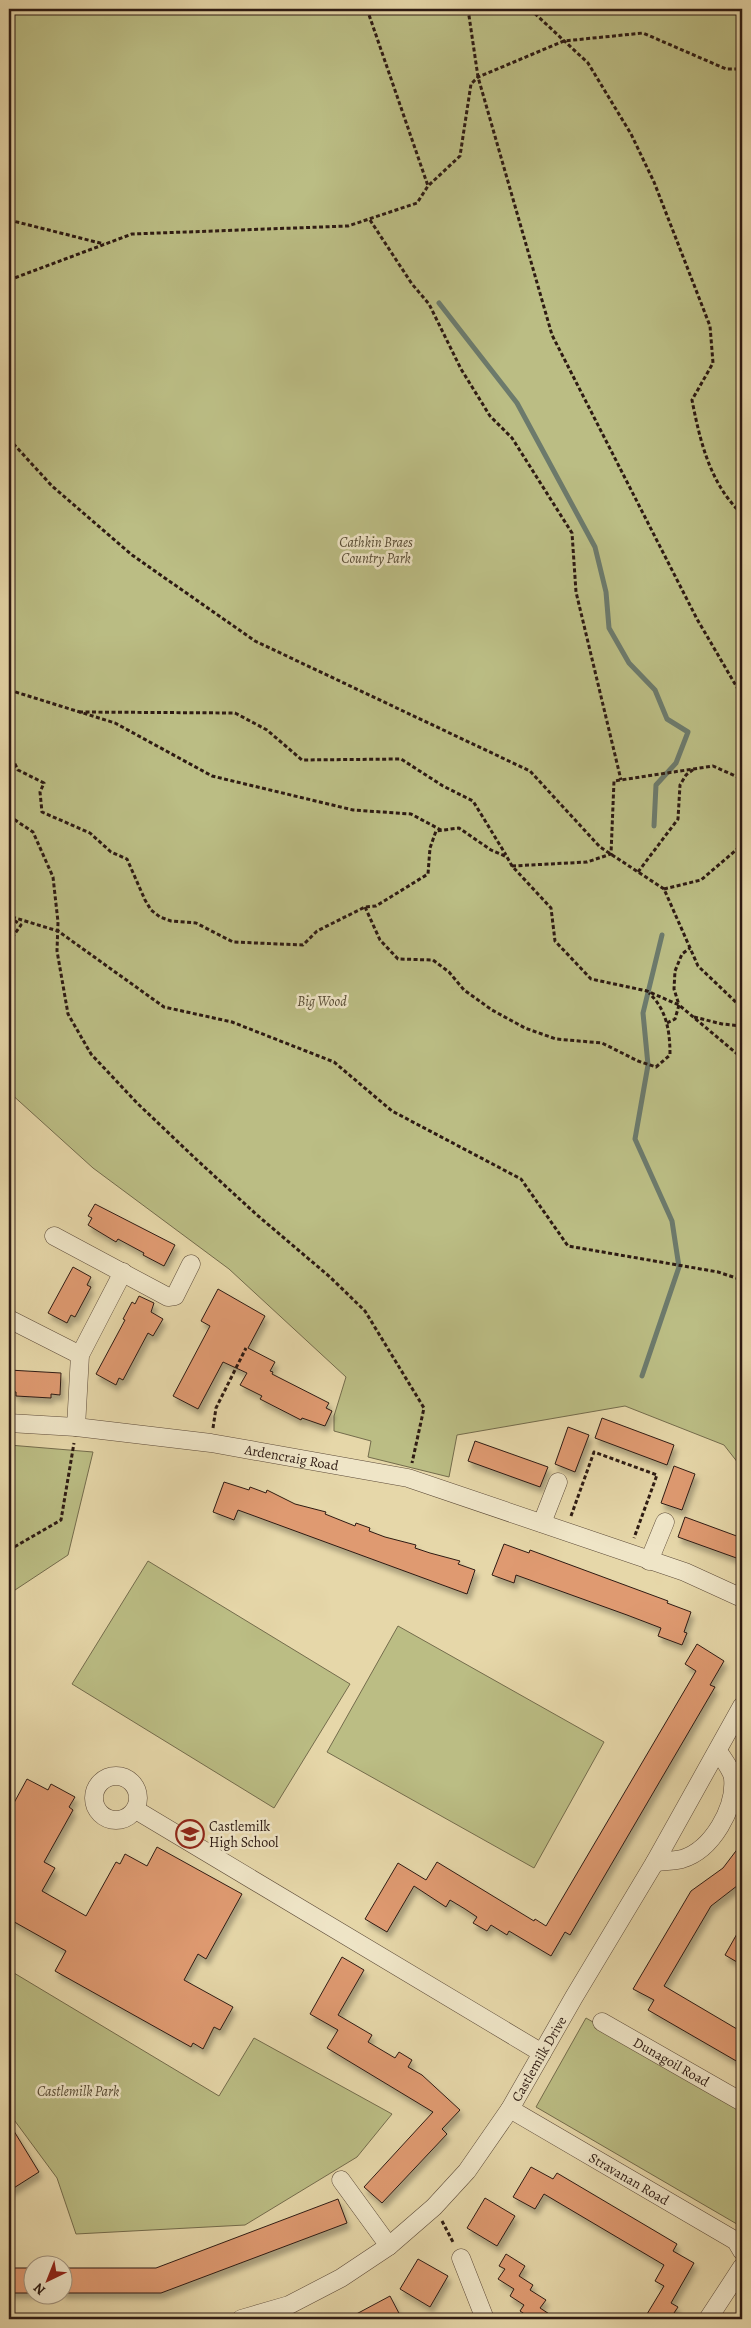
<svg xmlns="http://www.w3.org/2000/svg" width="751" height="2328" font-family="Alegreya,serif">
	<style>
		.green { fill: #bbbd84; stroke: #746c4c }
		.lines { fill: none; stroke-linecap: round; stroke-linejoin: round }
		.stream { stroke: #6c7a6c; stroke-width: 5 }
		.building { fill: #df9a71; stroke: #2e1b13; filter: url(#shadow) }
		.minor-casing { stroke: #5c4a38; stroke-width: 19 }
		.path { stroke: #2e1b13; stroke-width: 3; stroke-dasharray: 4 2.5; stroke-linecap: butt }
		.minor { stroke: #efe5c7; stroke-width: 18 }
		.labels { text-anchor: middle; stroke-width: 5; stroke-linejoin: round; paint-order: stroke }
		.park-label { font-size: 14px; font-style: italic; fill: #584c35; stroke: #efe5c7 }
		.street-label { font-size: 14px; fill: #2e1b13; stroke: #efe5c7 }
		.poi-label { font-size: 14px; fill: #2e1b13; stroke: #efe5c7; text-anchor: start }
	</style>
	<defs>
		<filter id="shadow"><feDropShadow dx="3" dy="5.5" stdDeviation="2.5" flood-color="#0004"/></filter>
	</defs>
	<rect width="100%" height="100%" fill="#e6d7a9"/>
	<filter id="stains"><feTurbulence type="fractalNoise" baseFrequency=".004" numOctaves="4"/><feColorMatrix values="0 0 0 0 .2 0 0 0 0 .09 0 0 0 0 .02 0 0 0 .5 -.17"/></filter>
	<radialGradient id="worn" r=".72"><stop offset=".6" stop-color="#630" stop-opacity="0"/><stop offset="1" stop-color="#630" stop-opacity=".3"/></radialGradient>
	<g class="green">
		<path d="M9 9H742V1468L724 1445 625 1406 457 1435 449 1477 368 1457 371 1441 334 1431V1416L346 1377 229 1269 93 1168 9 1092Z"/>
		<path d="M9 1445 93 1452 68 1555 9 1594Z"/>
		<path d="M148 1561 350 1684 274 1808 72 1684Z"/>
		<path d="M398 1626 604 1742 534 1868 327 1752Z"/>
		<path d="M9 1970 219 2096 254 2038 392 2114 357 2157 245 2225 76 2234 57 2178 9 2113Z"/>
		<path d="M586 2018 742 2108V2227L536 2107Z"/>
	</g>
	<g class="lines">
		<g class="stream">
			<path d="M439 303 517 403 595 547 606 592 609 628 629 663 655 690 667 719 688 732 676 763 656 785 654 826"/>
			<path d="M642 1376 679 1267 672 1221 635 1139 648 1065 643 1013 662 935"/>
		</g>
	</g>
	<g class="building">
		<path d="M95 1204 175 1245 164 1266 143 1255 144 1253 118 1239 116 1242 88 1225 92 1218 88 1216Z"/>
		<path d="M73 1267 91 1277 87 1285 91 1287 75 1317 71 1315 67 1323 48 1313Z"/>
		<path d="M218 1289 265 1316 248 1348 275 1362 270 1371 273 1372 272 1374 329 1403 326 1408 332 1411 325 1426 302 1418 301 1420 260 1399 262 1396 240 1385 247 1373 223 1362 198 1409 173 1396 210 1326 201 1321Z"/>
		<path d="M139 1296 154 1303 151 1312 163 1319 153 1336 148 1333 123 1380 119 1378 116 1385 96 1374 125 1320 123 1319 132 1302 135 1304Z"/>
		<path d="M9 1370 61 1373 60 1395 51 1394V1398L16 1396V1392L9 1391Z"/>
		<path d="M602 1418 674 1445 667 1465 595 1438Z"/>
		<path d="M568 1427 589 1435 575 1472 555 1464Z"/>
		<path d="M475 1441 548 1467 540 1487 468 1461Z"/>
		<path d="M674 1466 695 1474 682 1510 661 1503Z"/>
		<path d="M224 1482 249 1490 250 1487 266 1493 267 1490 295 1504 326 1512 325 1514 355 1526 356 1523 370 1528 369 1531 385 1537 416 1545 415 1548 430 1553 460 1561 458 1564 475 1570 467 1594 238 1510 234 1520 213 1512Z"/>
		<path d="M685 1517 742 1538V1560L678 1537Z"/>
		<path d="M504 1544 529 1553 530 1550 668 1601 667 1603 691 1612 684 1632 687 1633 682 1645 658 1636 661 1628 627 1615 516 1575 514 1583 492 1575Z"/>
		<path d="M697 1644 724 1661 710 1685 715 1687 570 1935 565 1932 551 1956 509 1931 507 1935 491 1925 487 1931 473 1923 477 1917 465 1909 450 1900 446 1907 414 1886 387 1932 365 1919 398 1863 426 1880 437 1862 534 1921 535 1919 546 1926 696 1671 685 1664Z"/>
		<path d="M27 1779 48 1790 51 1784 75 1797 69 1807 73 1810 44 1862 55 1868 42 1891 86 1916 116 1862 120 1864 125 1854 147 1866 157 1847 242 1894 206 1959 198 1954 184 1980 233 2007 220 2030 214 2027 203 2049 193 2043 191 2047 55 1971 66 1951 9 1919V1812Z"/>
		<path d="M742 1843V1882L711 1906 664 1986 742 2032V2063L738 2062 648 2010 654 2000 633 1989 691 1891 723 1868Z"/>
		<path d="M742 1925V1965L725 1955Z"/>
		<path d="M342 1957 364 1970 338 2015 372 2035 368 2042 395 2058 399 2052 412 2060 408 2067 422 2075 460 2110 442 2129 447 2134 382 2203 364 2187 433 2112 327 2048 338 2030 310 2014Z"/>
		<path d="M9 2123 39 2172 9 2191Z"/>
		<path d="M531 2167 553 2179 557 2173 677 2244 673 2251 694 2263 671 2303 678 2307 670 2319H644L664 2286 655 2281 664 2265 544 2194 535 2209 513 2197Z"/>
		<path d="M485 2198 515 2216 497 2246 467 2228Z"/>
		<path d="M338 2199 347 2223 161 2293H62V2268H156Z"/>
		<path d="M506 2254 525 2266 519 2276 533 2285 530 2290 546 2300 540 2308 557 2319H532L520 2311 524 2305 510 2296 514 2289 498 2279 505 2269 499 2266Z"/>
		<path d="M418 2259 448 2276 430 2307 400 2289Z"/>
		<rect x="9" y="2268" width="23" height="25"/>
		<path d="M390 2296 402 2319H347Z"/>
	</g>
	<g class="lines">
		<defs>
			<g id="minor">
				<path d="M54 1236 168 1297 175 1296 191 1264"/>
				<path d="M11 1320 80 1355"/>
				<path id="s1" d="M9 1423 76 1427 211 1443 408 1478 685 1572 742 1598"/>
				<path d="M76 1427 80 1355 123 1272"/>
				<path d="M542 1523 558 1482"/>
				<path d="M649 1561 665 1522"/>
				<circle cx="116" cy="1798" r="22"/>
				<path d="M136 1810 542 2053"/>
				<path d="M655 1862C664 1861 674 1861 682 1859 712 1850 736 1808 733 1778 732 1770 723 1759 718 1751"/>
				<path id="s2" d="M602 2022 742 2102"/>
				<path id="s3" d="M510 2109 736 2241 742 2251"/>
				<path d="M341 2180 389 2246"/>
				<path d="M461 2258 485 2319"/>
				<path id="s4" d="M241 2319 289 2305 341 2278 389 2246 434 2207 467 2171 510 2109 574 1997 655 1862 742 1706"/>
				<path d="M708 2319 742 2267"/>
			</g>
		</defs>
		<use href="#minor" class="minor-casing"/>
		<g class="path">
			<path d="M367 9 428 186"/>
			<path d="M468 9 478 77 552 335 697 619 742 696"/>
			<path d="M530 9 588 63 631 134 654 182 710 326 713 363 692 400C700 441 710 484 742 514"/>
			<path d="M9 220 104 244"/>
			<path d="M370 220 412 284 429 304 461 369 490 416 512 438 572 533 576 592 621 780"/>
			<path d="M9 280 132 234 348 226 417 203 428 186 460 156 471 84 478 77 564 41 643 33 726 69H742"/>
			<path d="M9 439 52 486 132 555 255 641 530 771 600 847 664 889 698 966 742 1008"/>
			<path d="M9 690 115 723 212 776 353 810 411 814 441 830"/>
			<path d="M79 712 235 713 267 730 302 760 401 759 443 786 473 801 506 855"/>
			<path d="M9 752 18 770 44 783 40 792 42 812 90 833 111 852 127 859 145 900 151 910 160 917 171 921 196 923 233 942 303 945 317 931 365 907 376 906 428 874 430 848 436 831 459 828 491 850 507 857 512 866 551 908 555 941 591 979 647 991 679 1005 742 1058"/>
			<path d="M9 816 33 832 53 877 58 922 57 951 68 1014 91 1054 137 1103 197 1160 257 1215 330 1277 365 1311 424 1408 412 1463"/>
			<path d="M512 866 587 862 611 854 614 781 713 766 742 779"/>
			<path d="M638 872 678 819 680 785 686 775 694 769"/>
			<path d="M664 889 701 880 742 845"/>
			<path d="M365 907 380 940 398 959 433 960 449 972 464 990 492 1010 525 1028 556 1039 602 1043 638 1061 656 1067 670 1055C670 1032 667 1010 649 993"/>
			<path d="M9 917 21 925 9 942"/>
			<path d="M12 917 58 931 164 1007 232 1022 334 1062 392 1111 521 1179 568 1246 718 1272 742 1280"/>
			<path d="M9 989 11 991 9 993"/>
			<path d="M694 1017 722 1024 742 1026"/>
			<path d="M667 1023 675 1019 679 1005 674 989 675 971 682 954 690 948"/>
			<path d="M213 1428 216 1408 246 1348"/>
			<path d="M571 1516 594 1452 657 1475 634 1538"/>
			<path d="M9 1550 61 1520 74 1443"/>
			<path d="M442 2221 454 2244"/>
		</g>
		<use href="#minor" class="minor"/>
	</g>
	<defs>
		<symbol id="school-ring" viewBox="-11 -11 22 22"><circle r="9.5" fill="#efe5c7" stroke="#8f2418" stroke-width="1.5"/><path d="M0-5L7-2L0 1L-7-2ZM-4 1L0 2.5L4 1V4Q0 6-4 4Z" fill="#8f2418"/></symbol>
	</defs>
	<g fill-rule="evenodd">
		<use href="#school-ring" x="174" y="1818" width="32" height="32"/>
	</g>
	<g class="labels">
		<g class="park-label">
			<text x="376" y="547">Cathkin Braes<tspan x="376" dy="16">Country Park</tspan></text>
			<text x="322" y="1006">Big Wood</text>
			<text x="78" y="2096">Castlemilk Park</text>
		</g>
		<g class="street-label">
			<text dy="5" stroke="none"><textPath href="#s1" startOffset="285">Ardencraig Road</textPath></text>
			<text dy="5" stroke="none"><textPath href="#s4" startOffset="408">Castlemilk Drive</textPath></text>
			<text dy="5" stroke="none"><textPath href="#s2" startOffset="80">Dunagoil Road</textPath></text>
			<text dy="5" stroke="none"><textPath href="#s3" startOffset="138">Stravanan Road</textPath></text>
		</g>
		<g class="poi-label">
			<text x="209" y="1831">Castlemilk<tspan x="209" dy="16">High School</tspan></text>
		</g>
	</g>
	<rect width="751" height="2328" fill="none" stroke="#e6d7a9" stroke-width="30"/>
	<rect x="10" y="10" width="731" height="2308" fill="none" stroke="#2e1b13" stroke-width="2.5"/>
	<rect x="15" y="15" width="721" height="2298" fill="none" stroke="#2e1b13"/>
	<g transform="translate(48 2280) rotate(223)"><circle r="24" fill="#efe5c7" stroke="#a2947f"/>
	<path d="M0-4L9 19L0 12L-9 19Z" fill="#8f2418"/>
	<text y="-8" font-size="14" font-weight="bold" text-anchor="middle" fill="#2e1b13">N</text>
	</g>
	<rect width="100%" height="100%" filter="url(#stains)"/>
	<rect width="100%" height="100%" fill="url(#worn)"/>
</svg>
